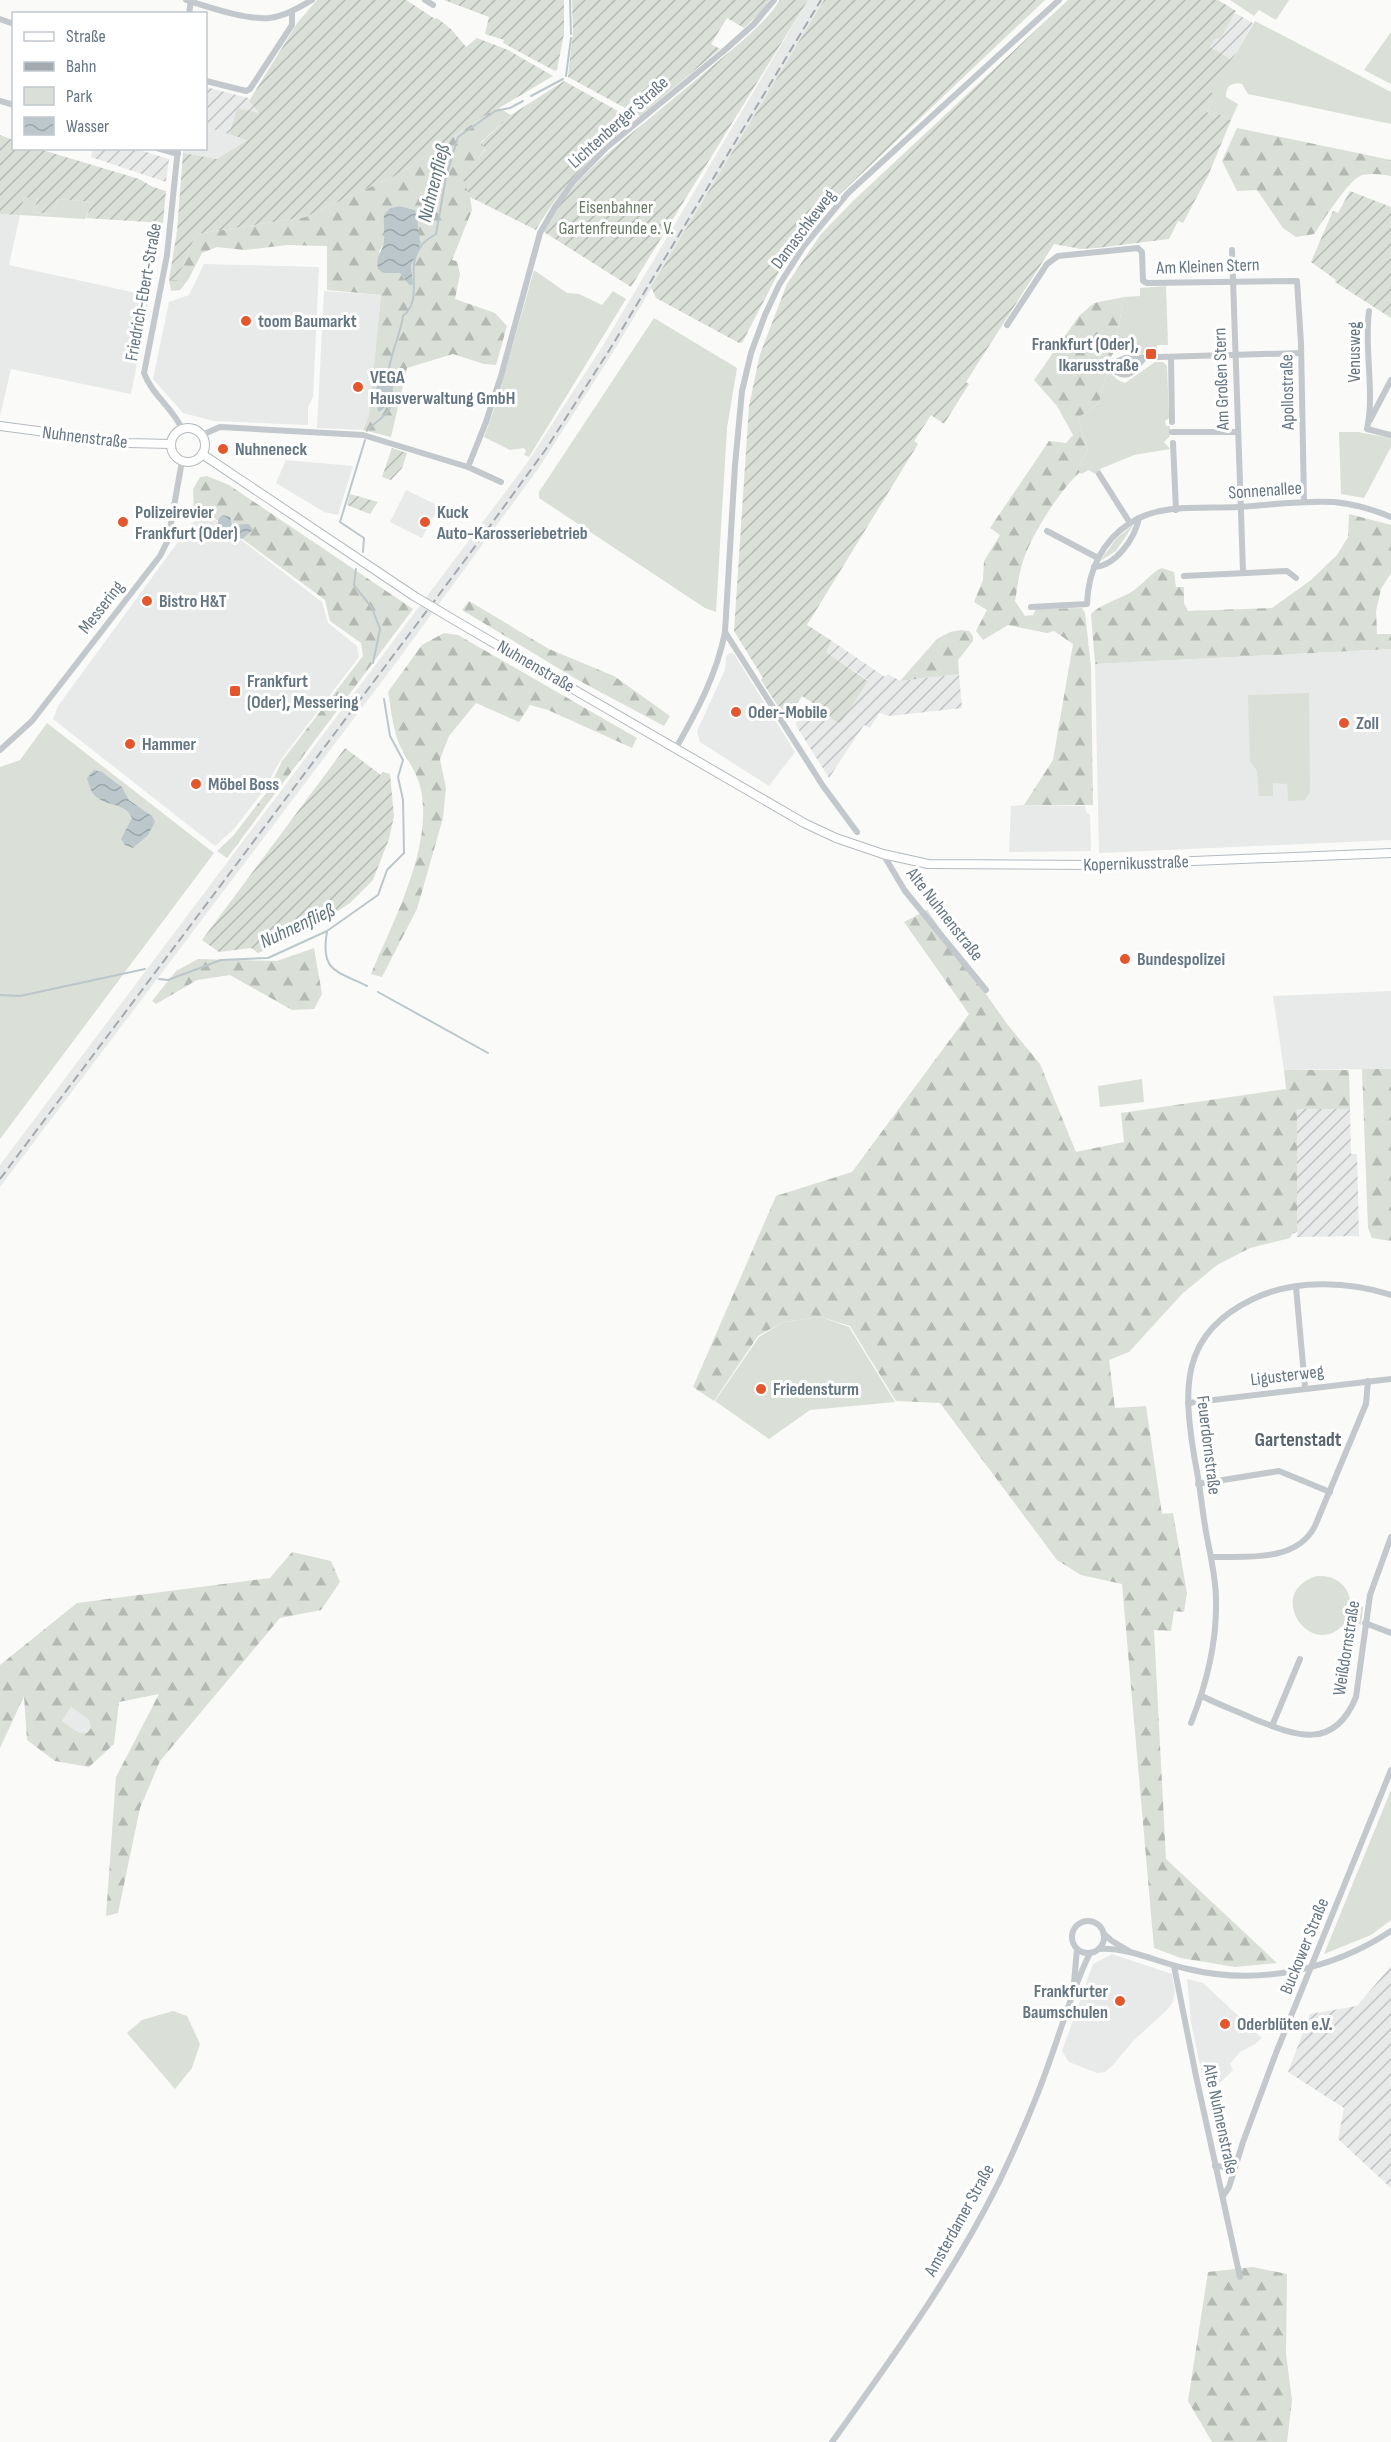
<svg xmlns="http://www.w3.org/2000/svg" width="1391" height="2442" font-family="'Sofia Sans Condensed',sans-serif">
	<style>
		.built { fill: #e8e9e9 }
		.industrial { fill: url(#industrial-furrows) }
		.green { fill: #dadfd7; fill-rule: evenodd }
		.forest { fill: url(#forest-firs); fill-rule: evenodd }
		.garden { fill: url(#garden-furrows) }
		.water { fill: url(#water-waves) }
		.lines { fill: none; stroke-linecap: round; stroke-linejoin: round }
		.stream { stroke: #bbc7cb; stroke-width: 2 }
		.secondary-casing { stroke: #b3babf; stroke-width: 10 }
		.street { stroke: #c3c8cc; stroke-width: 6 }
		.secondary { stroke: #fff; stroke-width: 8 }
		.rail { stroke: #a2aab0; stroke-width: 2; stroke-dasharray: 9 4.5; stroke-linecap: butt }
		.secondary-bridge-casing { stroke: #b3babf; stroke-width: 10; stroke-linecap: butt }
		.secondary-bridge { stroke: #fff; stroke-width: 8 }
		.poi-dot { fill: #e4572e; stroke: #fff; stroke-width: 2 }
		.labels { text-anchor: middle; stroke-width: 6; stroke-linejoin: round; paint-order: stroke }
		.street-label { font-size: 18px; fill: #657683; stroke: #fff }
		.park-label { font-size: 18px; fill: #687a64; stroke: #fff }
		.poi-label { font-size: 18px; font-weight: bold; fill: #657683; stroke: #fff; text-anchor: start }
		.water-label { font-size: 20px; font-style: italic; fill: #60757c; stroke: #fff }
		.neighbourhood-label { font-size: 20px; font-weight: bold; fill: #57646e; stroke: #fff }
	</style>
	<defs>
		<pattern id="industrial-furrows" width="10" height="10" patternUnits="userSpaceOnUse" patternTransform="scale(1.5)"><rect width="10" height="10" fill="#e8e9e9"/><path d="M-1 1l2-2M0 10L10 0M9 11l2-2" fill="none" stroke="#c0c1c2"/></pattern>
		<pattern id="forest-firs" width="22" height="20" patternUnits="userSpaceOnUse" patternTransform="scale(1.5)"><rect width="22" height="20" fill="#dadfd7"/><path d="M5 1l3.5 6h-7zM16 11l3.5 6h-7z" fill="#b4b9b4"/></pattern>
		<pattern id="garden-furrows" width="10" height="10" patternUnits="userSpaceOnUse" patternTransform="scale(1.5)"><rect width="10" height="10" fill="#dadfd7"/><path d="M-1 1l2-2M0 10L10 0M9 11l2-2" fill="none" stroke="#b4b9b4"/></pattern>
		<pattern id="water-waves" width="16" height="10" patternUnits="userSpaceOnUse" patternTransform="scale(1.5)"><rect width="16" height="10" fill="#bbc7cb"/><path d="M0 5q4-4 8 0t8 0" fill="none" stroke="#9ca6aa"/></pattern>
	</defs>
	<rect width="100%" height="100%" fill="#fafaf8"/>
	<g class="built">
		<path d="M808 0H824L612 354 538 469 392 668 0 1187V1165L527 463 602 347Z"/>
		<path d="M206 127 248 139 217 159 183 153V149L206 148Z"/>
		<path d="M0 214 20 215 9 265 150 296 131 394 11 369 0 416Z"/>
		<path d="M204 264 319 267 313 397 308 407V425L214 421 183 413 153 379 169 302 189 295Z"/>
		<path d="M324 291 381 295 369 415 363 430 317 428Z"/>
		<path d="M286 460 353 466 338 515 324 512 276 483Z"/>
		<path d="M406 490 439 506 422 538 390 522Z"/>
		<path d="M206 513 322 602 328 623 357 646 359 657 280 761 265 789 233 830 215 846 53 719 58 706 191 524Z"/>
		<path d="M1391 649V840L1099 853 1095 664Z"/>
		<path d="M729 653 734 654 795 752 769 786 700 742 697 731 725 670 726 657Z"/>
		<path d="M1024 805 1085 806 1086 812 1090 815 1091 851 1009 852 1011 806Z"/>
		<path d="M1391 991V1069L1284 1070 1273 996Z"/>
		<path d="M71 1707 89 1720 91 1728 87 1733H79L62 1721Z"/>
		<path d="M1112 1954 1172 1974 1175 1992 1173 2002 1166 2011 1133 2041 1112 2066 1105 2072 1097 2073 1069 2062 1062 2051 1093 1964Z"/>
		<path d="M1187 1979 1203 1983 1262 2038 1255 2044 1240 2052 1230 2064 1233 2070 1218 2085 1205 2088 1191 2023Z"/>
	</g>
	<g class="industrial">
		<path d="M1235 13 1253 23 1232 60 1210 47 1215 39 1221 38Z"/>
		<path d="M206 87 248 98 259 114 237 108 229 134 206 127Z"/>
		<path d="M136 149 169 159 166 182 91 157 93 149Z"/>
		<path d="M832 641 885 677 888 674 900 681 959 674 962 708 890 716 879 713 870 728 864 725 829 778 795 724 806 712 820 720 824 714 840 724 868 680 826 652Z"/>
		<path d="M1297 1109H1350L1351 1154H1357L1359 1236 1297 1237Z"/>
		<path d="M1391 1966V2188L1338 2139 1344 2108 1288 2072 1310 2014 1357 2006Z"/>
	</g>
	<g class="green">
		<path d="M1230 0H1289L1276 20 1259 10 1254 16Z"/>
		<path d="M1255 21 1391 92V124L1248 94 1242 84C1231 82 1226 86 1226 97L1238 104 1231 120 1215 112 1213 115 1207 112 1212 101V86L1218 75 1232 60Z"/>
		<path d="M1391 32V84L1364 70Z"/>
		<path d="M24 197H38L33 212 53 214 58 199 92 202 85 219 20 215Z"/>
		<path d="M534 270 567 293 579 294 602 305 613 291 626 299 529 457 524 455 526 451 524 448 510 450 484 437 495 407Z"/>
		<path d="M1166 286 1168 345H1157V352H1144L1143 354 1114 352 1124 297 1140 296V288Z"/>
		<path d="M654 318 737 368 727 428 716 612 705 608 539 498V492Z"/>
		<path d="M1155 362H1163L1167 366 1169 418 1165 421 1166 426H1170V436L1164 442 1170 449 1134 455 1100 469 1101 470 1095 474 1089 470 1081 474 1077 468 1088 451 1078 418 1099 403 1105 378 1110 373 1118 380 1125 383Z"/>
		<path d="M1339 432H1358L1391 438V447L1364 498 1341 494Z"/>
		<path d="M1134 524 1116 551 1100 561 1116 539Z"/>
		<path d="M1309 693 1310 792 1305 800 1288 801 1287 784 1273 783V796H1259L1257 771 1250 761 1248 695Z"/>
		<path d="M47 723 214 853 0 1139V767L20 760ZM102 772 122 787 129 800 152 816 132 818 130 813 119 804Z"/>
		<path d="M1142 1079 1144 1102 1100 1107 1098 1086Z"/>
		<path d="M821 1317 849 1327 895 1402 810 1410 769 1439 715 1401 759 1337 783 1322Z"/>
		<path d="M1317 1576C1336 1575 1349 1585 1351 1605L1363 1607 1361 1625 1348 1619C1315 1667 1261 1593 1317 1576Z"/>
		<path d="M1391 1790V1920L1371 1935 1324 1954Z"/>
		<path d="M173 2011 187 2016 200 2044 192 2068 175 2089 127 2033 142 2020Z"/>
	</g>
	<g class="forest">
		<path d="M499 108 511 115 481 142 486 148 463 177 470 197 472 210 452 260 457 261 460 274 455 299 495 313 507 326 496 365 484 364 453 354 407 368 391 437 363 430 369 415 381 295 327 290V246L287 245 245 250 217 247 202 253 188 280 180 290 171 291 169 280H177L196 234 305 217 401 173 494 109ZM400 206 415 210 416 230 421 243 411 266 413 284 410 286 400 273 384 272 379 251 385 242 390 208Z"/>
		<path d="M1237 128 1391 160V176C1382 174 1371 173 1362 175 1349 179 1323 221 1314 234L1296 237 1283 228 1257 190 1237 191 1222 161Z"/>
		<path d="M1124 297 1114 352 1109 360 1110 373 1105 378 1099 403 1078 418 1088 451 1077 468 1080 472C1059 491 1027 541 1021 568 1018 579 1017 590 1015 601L1025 616 1033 615 1036 609 1082 608 1085 613 1091 667 1093 805H1024L1053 760 1073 644 1054 631 1047 633 1008 625 983 640 976 631 987 610 974 602 983 580 984 561 1000 535 990 528 1049 441 1066 443 1073 435 1057 406 1034 380 1079 316 1094 303Z"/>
		<path d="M207 476 229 485 413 609 227 858 217 851 233 836 267 792 282 761 363 656 361 643 330 621 325 600 206 512 200 519 194 513 193 489 200 477Z"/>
		<path d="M1349 514 1391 525V573L1381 589 1376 611 1377 634H1391V649L1095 664 1091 614C1102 603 1119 600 1133 591 1142 585 1153 571 1162 568L1174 572 1176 587H1184V603L1188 611 1272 608 1311 580 1337 555 1348 537Z"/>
		<path d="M469 601 549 649 614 676 670 716 664 726 576 679 462 610Z"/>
		<path d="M961 630 969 631 973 636V641L958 660 959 674 900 681 937 639 950 632Z"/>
		<path d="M444 633 458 635 637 738 632 748 548 710 530 705 519 722 476 703 449 736 440 759 446 788 443 818 417 909 382 977 371 974C393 921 435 844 420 786 415 769 408 761 400 746 393 731 391 708 388 692L422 645Z"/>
		<path d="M927 910 1007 1024 1040 1064 1076 1152 1124 1142 1121 1113 1286 1089 1284 1070H1349L1350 1109H1297V1232L1292 1234 1290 1238 1250 1248 1217 1265 1182 1294 1129 1352 1109 1360 1115 1408 1146 1406 1162 1514 1173 1513 1187 1593 1184 1612 1174 1611 1171 1631 1154 1630 1166 1859 1277 1963 1235 1967 1181 1958 1154 1948 1122 1584 1081 1575 1057 1560 940 1403 896 1401 850 1326 821 1317 783 1322 758 1336 714 1401 693 1387 776 1196 852 1172 969 1014 904 922Z"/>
		<path d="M314 948 322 994 314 1009 292 1010 230 975 197 980 156 1004 152 1001 176 971 198 959 277 961Z"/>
		<path d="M1362 1069H1391V1241L1372 1238 1368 1228Z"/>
		<path d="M292 1552 331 1561 340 1582 321 1610 280 1618 160 1761 140 1808 118 1913 106 1916 116 1777 159 1694 119 1702 114 1744 89 1767 55 1761 27 1740 24 1696 0 1748V1665L77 1603 270 1578ZM71 1707 89 1720 91 1728 87 1733H79L62 1721Z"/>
		<path d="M1253 2267 1287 2274 1286 2354 1292 2400 1287 2442H1212L1188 2401 1208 2272Z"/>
	</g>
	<g class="garden">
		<path d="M317 0H406L435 19 437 18 451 29 466 47 477 38 508 50 553 76 499 108 494 109 401 173 305 217 196 234 177 280H169L177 231 183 153 217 159 247 140 229 134 237 108 259 113 249 101 298 22Z"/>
		<path d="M444 0H564V34L557 70 555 71 503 43 504 40 485 34 489 17Z"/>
		<path d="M572 0H769L763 10 744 28 727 18 711 44 720 49 640 116 568 77 573 31Z"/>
		<path d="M780 0H808L631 287 544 232C565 185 610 151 649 119 673 99 698 78 722 58 742 41 766 22 780 0Z"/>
		<path d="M824 0H1045L799 233 742 343H739L656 298 651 287Z"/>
		<path d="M1068 0H1218L1236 11 1221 38 1215 39 1210 47 1232 60 1212 86V101L1207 112 1213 115 1215 112 1231 120 1208 176 1183 223 1178 221 1169 239 1097 248 1081 249 1054 244 966 382 969 384 944 424 931 415 914 441 918 444 807 625 832 641 826 652 868 681 840 724 824 714 825 711 802 696 786 719 761 680 763 678 734 631 749 406 760 354 787 284 821 234 854 200Z"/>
		<path d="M564 81 634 120C595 152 561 186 536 230L470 197 462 177 486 149 481 143 511 115Z"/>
		<path d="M0 135 13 140 14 148 39 149 139 179 153 187 166 191 163 223 86 218 92 202 58 199 53 214 33 212 38 198 24 197 20 215 0 214Z"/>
		<path d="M1350 191 1391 207V318L1335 282 1336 280 1311 262 1333 211 1338 213Z"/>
		<path d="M392 448 407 453 402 468 391 480 382 477Z"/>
		<path d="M350 494 378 502 370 514 347 505Z"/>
		<path d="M345 748 381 775 383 772 390 774 394 816 389 839 373 880 350 903 306 932 258 953 251 948 219 952 202 940Z"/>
	</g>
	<g class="water">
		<path d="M400 206 415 210C419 222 417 231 421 243L411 266 413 284 410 286 400 273H384L378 269C375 254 384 251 384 240 385 232 383 223 384 215L390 208Z"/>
		<path d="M386 381 393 384C393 394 387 409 378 412L375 391 378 384Z"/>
		<path d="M223 515 230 517 232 525 249 524 253 530 242 539 235 536 230 528 223 530 217 526 219 518Z"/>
		<path d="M94 770 102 772 122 787 129 800 152 816 155 822 148 835 133 848 125 845 121 839 132 818C124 800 102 808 92 792 90 788 88 782 87 778Z"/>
	</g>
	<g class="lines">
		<g class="stream">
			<path d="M570 0 571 34"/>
			<path d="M566 76 571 38"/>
			<path d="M531 96 563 79"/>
			<path d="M367 431C373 423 384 419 390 408 396 395 389 385 389 371 389 358 401 333 403 316 425 298 404 267 421 246 424 241 431 237 436 234L446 177 458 137 495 111 510 108 523 101"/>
			<path d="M363 552 364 538 340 522 365 440"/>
			<path d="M356 569 354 585 372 608 380 629 373 663"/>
			<path d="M327 932C320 972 337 971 367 986"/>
			<path d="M159 979 168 980 221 960 268 958 327 931 378 895 387 870 404 853 403 800 398 777 403 760 390 736 384 699"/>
			<path d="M378 992 488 1053"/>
			<path d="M0 995 20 996 145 969"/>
		</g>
		<defs>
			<g id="secondary">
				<path d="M0 426 128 443 171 444"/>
				<circle cx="188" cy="445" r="17"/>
				<path d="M202 454 414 596"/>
				<path d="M461 624 804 823 836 838 883 854 928 864 1097 865 1391 853"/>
			</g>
		</defs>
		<use href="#secondary" class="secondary-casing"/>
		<g class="street">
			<path d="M186 0C209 7 246 20 269 18 285 16 298 8 312 0"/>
			<path d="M425 0 433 5"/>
			<path d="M189 14 191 0"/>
			<path d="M0 19 14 24"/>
			<path d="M206 81 246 91 250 89 292 25V11"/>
			<path d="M0 101 14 105"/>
			<path d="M157 148 178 154"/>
			<path d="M178 148 167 255 144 373C152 395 173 408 182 429"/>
			<path d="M1232 250 1243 571"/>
			<path d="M1369 311C1364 350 1375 391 1367 429L1391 435"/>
			<path d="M1007 325 1047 264 1058 256 1138 248 1142 252 1143 281 1147 283 1297 281 1301 343 1304 502"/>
			<path d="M1171 357 1172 422"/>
			<path d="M1144 358C1135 369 1130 380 1116 372L1115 365 1118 361 1125 358 1301 353"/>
			<path d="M1370 420 1391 380"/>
			<path d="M1172 432H1238"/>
			<path d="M202 435 220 427 363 435 468 467 501 482"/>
			<path d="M1173 443 1176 510"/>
			<path d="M468 467 486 422 501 376 540 233 555 207 573 182 606 148 725 50 754 24 774 0"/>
			<path d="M1099 474 1130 523"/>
			<path d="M1047 531 1098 558"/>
			<path d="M1094 567C1116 566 1135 538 1139 518"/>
			<path d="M1184 576 1287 571 1296 578"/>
			<path d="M1031 607 1087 604C1088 571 1102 541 1130 523 1160 503 1203 509 1238 507 1270 505 1302 500 1334 502 1354 504 1372 509 1391 517"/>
			<path d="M725 632 823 786 857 832"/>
			<path d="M676 748C697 711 717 674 725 632L735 465 742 391 751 353 765 315 779 285 804 246 848 193 1059 0"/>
			<path d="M0 750 32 721 160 556 168 540 182 461"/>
			<path d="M883 854 905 891 986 990"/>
			<path d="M1296 1287 1305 1387"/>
			<path d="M1188 1403 1391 1379"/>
			<path d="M1198 1484 1279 1471 1330 1492"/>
			<path d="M1211 1557C1246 1556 1296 1563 1315 1526L1366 1404 1368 1381"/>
			<path d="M1365 1623 1391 1633"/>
			<path d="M1202 1696C1219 1705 1237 1711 1254 1719 1296 1736 1334 1751 1356 1697L1370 1595 1391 1537"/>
			<path d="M1191 1723C1207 1683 1217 1643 1216 1600 1216 1577 1210 1554 1206 1532 1202 1509 1200 1485 1195 1461 1183 1390 1179 1334 1253 1299 1294 1279 1349 1281 1391 1295"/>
			<path d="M1272 1726 1300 1659"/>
			<circle cx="1088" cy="1937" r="16"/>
			<path d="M1104 1934 1112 1941 1129 1951"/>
			<path d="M1099 1949C1129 1947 1159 1963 1188 1969 1258 1986 1332 1970 1391 1931"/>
			<path d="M1174 1966 1196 2076 1240 2277"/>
			<path d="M1074 1983 1077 1949"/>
			<path d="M1215 2166 1235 2168"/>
			<path d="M1223 2196 1229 2187 1243 2142 1276 2053 1391 1770"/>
			<path d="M832 2442C892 2358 953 2275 999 2182 1018 2142 1036 2101 1050 2060 1063 2024 1073 1987 1090 1953"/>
		</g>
		<use href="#secondary" class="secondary"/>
		<path class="rail" d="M0 1179 468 556 546 449 610 349 821 0"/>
		<defs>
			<path id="secondary-bridge" d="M414 596 461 624"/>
		</defs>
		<use href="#secondary-bridge" class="secondary-bridge-casing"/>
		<use href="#secondary-bridge" class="secondary-bridge"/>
	</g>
	<g class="poi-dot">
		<circle cx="246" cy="321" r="6"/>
		<rect x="1145" y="348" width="12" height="12" rx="3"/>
		<circle cx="358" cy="387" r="6"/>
		<circle cx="223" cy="449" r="6"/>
		<circle cx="123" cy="522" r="6"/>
		<circle cx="425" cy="522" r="6"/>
		<circle cx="147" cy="601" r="6"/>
		<rect x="229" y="685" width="12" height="12" rx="3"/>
		<circle cx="736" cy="712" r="6"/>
		<circle cx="1344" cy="723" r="6"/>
		<circle cx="130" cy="744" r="6"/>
		<circle cx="196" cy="784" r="6"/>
		<circle cx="1125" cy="959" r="6"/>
		<circle cx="761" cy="1389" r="6"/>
		<circle cx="1120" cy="2001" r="6"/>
		<circle cx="1225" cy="2024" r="6"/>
	</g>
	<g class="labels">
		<g class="street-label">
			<text transform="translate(618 122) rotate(-42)" y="6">Lichtenberger Straße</text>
			<text transform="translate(803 229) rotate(-53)" y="6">Damaschkeweg</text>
			<text transform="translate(1208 266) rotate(-2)" y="6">Am Kleinen Stern</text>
			<text transform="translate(143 292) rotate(-80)" y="6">Friedrich-Ebert-Straße</text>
			<text transform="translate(1354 352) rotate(-90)" y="6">Venusweg</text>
			<text transform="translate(1221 379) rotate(-92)" y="6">Am Großen Stern</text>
			<text transform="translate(1287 392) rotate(-91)" y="6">Apollostraße</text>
			<text transform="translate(85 437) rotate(7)" y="6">Nuhnenstraße</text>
			<text transform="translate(1265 490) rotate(-4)" y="6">Sonnenallee</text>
			<text transform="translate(101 607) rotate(-52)" y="6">Messering</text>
			<text transform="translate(536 666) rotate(30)" y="6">Nuhnenstraße</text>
			<text transform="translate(1136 863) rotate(-2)" y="6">Kopernikusstraße</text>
			<text transform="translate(945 914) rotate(52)" y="6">Alte Nuhnenstraße</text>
			<text transform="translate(1287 1375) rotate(-7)" y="6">Ligusterweg</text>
			<text transform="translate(1209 1445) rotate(83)" y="6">Feuerdornstraße</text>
			<text transform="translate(1346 1648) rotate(-81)" y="6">Weißdornstraße</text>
			<text transform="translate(1304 1946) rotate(-68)" y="6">Buckower Straße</text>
			<text transform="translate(1221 2119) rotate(78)" y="6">Alte Nuhnenstraße</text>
			<text transform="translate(959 2220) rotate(-61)" y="6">Amsterdamer Straße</text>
		</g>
		<g class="park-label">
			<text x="616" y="213">Eisenbahner<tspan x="616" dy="21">Gartenfreunde e. V.</tspan></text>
		</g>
		<g class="poi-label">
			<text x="258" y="327">toom Baumarkt</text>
			<text x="1139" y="350" text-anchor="end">Frankfurt (Oder),<tspan x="1139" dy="21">Ikarusstraße</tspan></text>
			<text x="370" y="383">VEGA<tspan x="370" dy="21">Hausverwaltung GmbH</tspan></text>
			<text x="235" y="455">Nuhneneck</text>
			<text x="135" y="518">Polizeirevier<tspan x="135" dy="21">Frankfurt (Oder)</tspan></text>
			<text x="437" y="518">Kuck<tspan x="437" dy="21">Auto-Karosseriebetrieb</tspan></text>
			<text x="159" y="607">Bistro H&amp;T</text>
			<text x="247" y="687">Frankfurt<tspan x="247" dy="21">(Oder), Messering</tspan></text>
			<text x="748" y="718">Oder-Mobile</text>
			<text x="1356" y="729">Zoll</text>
			<text x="142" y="750">Hammer</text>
			<text x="208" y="790">Möbel Boss</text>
			<text x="1137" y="965">Bundespolizei</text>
			<text x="773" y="1395">Friedensturm</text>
			<text x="1108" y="1997" text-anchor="end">Frankfurter<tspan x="1108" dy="21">Baumschulen</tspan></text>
			<text x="1237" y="2030">Oderblüten e.V.</text>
		</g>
		<g class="water-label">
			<text transform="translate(433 183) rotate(-76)" y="7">Nuhnenfließ</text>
			<text transform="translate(297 925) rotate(-25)" y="7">Nuhnenfließ</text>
		</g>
		<g class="neighbourhood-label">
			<text x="1298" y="1446">Gartenstadt</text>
		</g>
	</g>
	<rect x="12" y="12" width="195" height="138" fill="#ffffff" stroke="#c1c8cd" stroke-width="1.5"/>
	<rect x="24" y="32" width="30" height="9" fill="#ffffff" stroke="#c1c8cd" stroke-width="1.5"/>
	<text x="66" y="42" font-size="18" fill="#657683">Straße</text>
	<rect x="24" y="62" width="30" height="9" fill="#a2aab0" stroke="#c1c8cd" stroke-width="1.5"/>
	<text x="66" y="72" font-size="18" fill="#657683">Bahn</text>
	<rect x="24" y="87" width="30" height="18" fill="#dadfd7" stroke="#c1c8cd" stroke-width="1.5"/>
	<text x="66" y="102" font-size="18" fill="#657683">Park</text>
	<rect x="24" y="117" width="30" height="18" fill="url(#water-waves)" stroke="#c1c8cd" stroke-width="1.5"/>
	<text x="66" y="132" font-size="18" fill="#657683">Wasser</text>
</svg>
